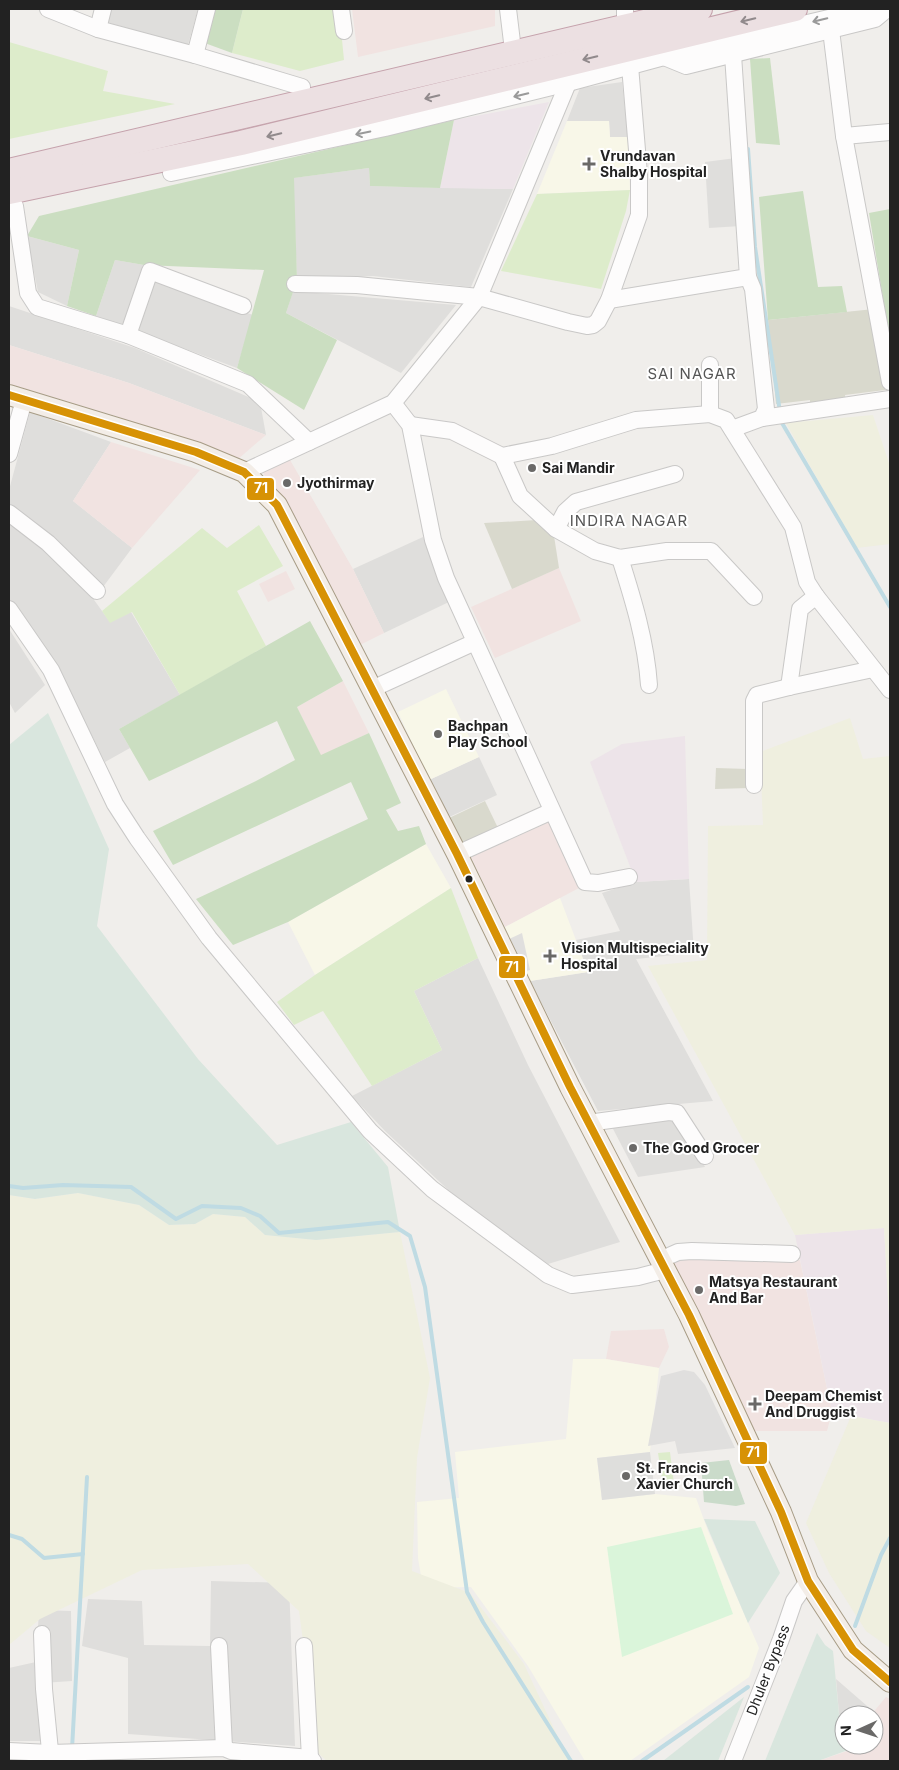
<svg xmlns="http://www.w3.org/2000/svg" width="899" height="1770" font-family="Inter,sans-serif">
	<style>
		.residential { fill: #dfdedc }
		.commercial { fill: #f1e3e1 }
		.industrial { fill: #ede4e9 }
		.education { fill: #f8f7e8 }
		.religious { fill: #dededc }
		.construction { fill: #d9d9cd }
		.farmland { fill: #efefdf }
		.grass { fill: #ddeccb }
		.forest { fill: #cbdec1 }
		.wetland { fill: #d9e6de }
		.cemetery { fill: #cadbca }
		.park { fill: #daf5da }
		.parking { fill: #e0dfde }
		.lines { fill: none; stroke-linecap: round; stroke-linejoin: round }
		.stream { stroke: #bfdbe3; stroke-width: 4 }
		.minor-casing { stroke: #c9c8c7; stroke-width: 18 }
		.major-casing { stroke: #a79c86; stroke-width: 22 }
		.highway-casing { stroke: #c5a2ac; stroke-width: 26 }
		.minor { stroke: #fdfcfc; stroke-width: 16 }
		.major { stroke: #f3ede7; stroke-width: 20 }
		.highway { stroke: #ece0e2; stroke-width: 24 }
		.bus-1-casing { stroke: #fff; stroke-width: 11 }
		.bus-1 { stroke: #d79205; stroke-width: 8 }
		.oneway { stroke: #918a8c }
		.oneway2 { stroke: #9a9a9a }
		.poi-dot { fill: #6a6968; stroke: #fff; stroke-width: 2 }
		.bus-dot { fill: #222; stroke: #fff; stroke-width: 2 }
		.labels { text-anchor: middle; stroke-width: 4; stroke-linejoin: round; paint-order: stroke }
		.poi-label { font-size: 14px; font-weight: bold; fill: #222; stroke: #fff; text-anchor: start }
		.street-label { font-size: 14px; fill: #222; stroke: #fff }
		.neighbourhood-label { font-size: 15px; letter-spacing: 1px; fill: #555; stroke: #fff }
		.line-badge { stroke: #fff; stroke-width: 2 }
		.badge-label { font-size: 14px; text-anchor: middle; font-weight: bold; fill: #fff }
	</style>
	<rect width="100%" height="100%" fill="#f0eeeb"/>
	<g class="residential">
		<path d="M109 9H198L188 45 106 22Z"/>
		<path d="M622 82 628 137 610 138 609 121H567L580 88Z"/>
		<path d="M736 158 741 226 709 228 705 162Z"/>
		<path d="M369 168 370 186 513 189 471 287 373 276 297 280 293 178Z"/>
		<path d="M27 236 79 250 67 306 38 292Z"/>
		<path d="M115 260 144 265 125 326 96 316Z"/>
		<path d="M156 280 253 315 237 368 137 331Z"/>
		<path d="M293 291 456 305 401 373 286 313Z"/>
		<path d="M9 306 135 348 260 402 266 435 129 383 9 345Z"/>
		<path d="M30 412 111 442 73 501 132 548 103 587 9 504V490Z"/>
		<path d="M9 522 49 550 89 593 110 622 131 612 180 695 119 729 130 748 105 762 58 667 9 600Z"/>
		<path d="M423 537 451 601 384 633 353 569Z"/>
		<path d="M9 629 45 685 15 713 9 702Z"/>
		<path d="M479 757 497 795 447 818 429 780Z"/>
		<path d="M689 879 694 953 636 959 713 1101 598 1111 530 981 588 972 576 940 620 931 602 893 636 882Z"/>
		<path d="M478 958 528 1065 620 1242 548 1264 472 1212 385 1131 352 1096 442 1050 414 991Z"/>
		<path d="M681 1116 705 1167 638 1177 611 1125Z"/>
		<path d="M211 1581 289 1583 295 1746 128 1734V1658L82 1646 88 1599 142 1601 144 1645 210 1646Z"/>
		<path d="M39 1610 71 1611 72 1681 42 1683V1741H9V1668L36 1662Z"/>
		<path d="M836 1679 874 1712 871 1715H844V1722L839 1714Z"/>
	</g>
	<g class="commercial">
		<path d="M352 9H495V26L358 57Z"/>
		<path d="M9 345 129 383 266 435 237 460 116 416 9 384Z"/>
		<path d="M111 442 200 470 132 548 73 501Z"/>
		<path d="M290 460 353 569 384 633 360 645 328 582 262 471Z"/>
		<path d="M559 568 581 621 495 658 471 607Z"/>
		<path d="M286 571 295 589 268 602 259 584Z"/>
		<path d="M343 681 369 733 321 756 297 707Z"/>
		<path d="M549 822 579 888 505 927 471 857Z"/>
		<path d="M672 1260H800L832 1412 827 1431H749Z"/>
		<path d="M664 1329 669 1347 659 1368 606 1359 611 1331Z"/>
		<path d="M886 1697 890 1699V1761H818L859 1747V1745H874V1715H871Z"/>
	</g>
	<g class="industrial">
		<path d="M549 102 513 189 440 188 454 120Z"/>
		<path d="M685 736 689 879 636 882 590 762 622 744Z"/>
		<path d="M884 1228 890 1333V1423L832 1412 795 1235Z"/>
	</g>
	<g class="education">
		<path d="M567 121H609L610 137H628L630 190 537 194Z"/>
		<path d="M446 689 479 757 429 780 398 712Z"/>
		<path d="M426 844 451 888 315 975 288 922Z"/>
		<path d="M560 898 588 972 530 981 505 927Z"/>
		<path d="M573 1359H606L659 1368 650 1452 597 1458 602 1500 655 1494 696 1498 708 1531 759 1648 749 1677 630 1761H585L528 1666 471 1587 423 1588 418 1558 417 1502 459 1498 455 1452 566 1439Z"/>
	</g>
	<path class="religious" d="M650 1452 655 1494 602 1500 597 1458Z"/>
	<g class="construction">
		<path d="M874 309 885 390 845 395 846 402 810 408V400L776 404 768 320Z"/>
		<path d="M537 520 554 536 559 568 512 589 484 523Z"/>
		<path d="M716 768 748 769 749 788 715 789Z"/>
		<path d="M485 801 498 828 460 844 447 819Z"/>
	</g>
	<g class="farmland">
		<path d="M873 415 890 466V544L856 548 786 423Z"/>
		<path d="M850 718 863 759 890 756V1333L884 1228 795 1235 648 966 707 960 708 826 763 825 760 752Z"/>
		<path d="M78 1193 139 1205 169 1225 195 1224 213 1214 245 1217 265 1235 316 1240 400 1232 430 1378 417 1458 412 1571 470 1593 524 1664 569 1761H327L318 1753 299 1611 248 1564 142 1570 40 1619 9 1645V1195L35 1199Z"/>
		<path d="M851 1416 890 1423V1648L866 1631 829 1573 806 1523Z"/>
	</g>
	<g class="grass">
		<path d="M243 9H339L344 60 300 71 232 53Z"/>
		<path d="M9 42 108 71 103 91 175 104 9 139Z"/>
		<path d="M630 190 626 211 601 289 501 271 537 194Z"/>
		<path d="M259 525 283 566 237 591 266 646 180 695 132 612 110 623 102 611 202 528 227 548Z"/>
		<path d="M451 888 478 958 414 991 442 1050 372 1086 323 1011 294 1025 277 1002 315 975Z"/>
		<path d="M670 1452 674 1484 663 1486 658 1453Z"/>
	</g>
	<g class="forest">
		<path d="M212 9H243L232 53 202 42Z"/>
		<path d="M770 58 780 145 756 143 750 59Z"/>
		<path d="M454 120 440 188 370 186 369 168 294 178 297 280 286 313 337 340 304 410 237 368 264 270 144 265 115 260 96 316 67 306 79 250 27 236 39 216Z"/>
		<path d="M803 191 818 287 842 286 847 312 768 320 759 197Z"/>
		<path d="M890 209V341L869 213Z"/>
		<path d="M310 621 343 681 297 707 321 755 369 733 401 803 386 810 398 831 419 826 426 844 288 922 233 945 196 899 368 819 351 782 173 865 153 831 256 781 295 760 277 721 149 781 119 729Z"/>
	</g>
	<g class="wetland">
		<path d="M48 713 109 849 97 926 198 1059 277 1145 351 1122 388 1167 400 1232 316 1240 265 1235 245 1217 213 1214 195 1224 169 1225 139 1205 78 1193 35 1199 9 1195V745Z"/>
		<path d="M704 1519 755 1521 780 1573 748 1623Z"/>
		<path d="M817 1633 825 1645 833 1651 839 1714 844 1722V1745H859V1746L818 1761H765Z"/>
		<path d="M744 1697 718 1761H663Z"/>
	</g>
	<path class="cemetery" d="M729 1460 745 1504 736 1506 704 1502 701 1463Z"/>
	<path class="park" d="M701 1527 733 1614 622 1657 607 1547Z"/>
	<g class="parking">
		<path d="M522 933 530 970 522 972 507 940Z"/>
		<path d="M684 1370 694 1372 705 1385 735 1448 678 1454 675 1441 648 1446 661 1376Z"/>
	</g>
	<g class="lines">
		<g class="stream">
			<path d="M748 149 755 247 780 412"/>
			<path d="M781 419 782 423 890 607"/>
			<path d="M9 1186 23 1188 63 1185 131 1187 176 1219 202 1206 241 1208 260 1216 279 1233 388 1222 410 1236 425 1287 467 1592 483 1622 571 1761"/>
			<path d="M9 1535 22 1539 44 1558 83 1554"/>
			<path d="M855 1626 881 1555 890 1538"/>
			<path d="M72 1749 87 1477"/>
			<path d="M642 1761 748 1687"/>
		</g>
		<defs>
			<g id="minor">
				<path d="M48 9 98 29 195 55 302 87"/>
				<path d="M341 9 344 31"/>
				<path d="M508 9 512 42"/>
				<path d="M625 9V18"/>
				<path d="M98 29 103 9"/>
				<path d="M831 30 844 136 890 382"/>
				<path d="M195 55 207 9"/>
				<path d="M664 57 686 66 875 19 887 9"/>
				<path d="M844 136 890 132"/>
				<path d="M171 173 385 128 568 83 664 57 867 9"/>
				<path d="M15 206 28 293 37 307 128 335 248 384 309 442"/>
				<path d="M295 284 357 285 479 297 568 322 587 326 593 325 598 321 609 300 639 215V174L630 66"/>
				<path d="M609 300 748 277 733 55"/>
				<path d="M128 335 150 271 243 306"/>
				<path d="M710 365V414"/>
				<path d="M393 403 410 425 433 540 446 578 585 882 598 883 629 877"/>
				<path d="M762 418 890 399"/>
				<path d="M410 425 452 431 502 456 552 446 636 420 710 414 726 420 793 527 807 582 816 596 890 690"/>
				<path d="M732 429 762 418 766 409 753 289 748 277"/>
				<path d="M9 454 24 400"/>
				<path d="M502 456 520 496 556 529 595 551 620 558 667 551H711L754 597"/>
				<path d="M244 472 393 403 479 297 568 83"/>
				<path d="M9 513 48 543 97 591"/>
				<path d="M556 529 565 512 576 502 675 474"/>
				<path d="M620 558C633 599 646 641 649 685"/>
				<path d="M9 609 51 670 115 804 137 838 209 938 370 1131 432 1189 548 1275 572 1285 638 1277 665 1270"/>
				<path d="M789 687 800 609 816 596"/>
				<path d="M372 689 475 642"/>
				<path d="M754 785V701L757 695 789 687 873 669"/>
				<path d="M457 854 552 811"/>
				<path d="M588 1123 669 1112 677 1113 705 1156"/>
				<path d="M660 1260 678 1252 692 1251 792 1254"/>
				<path d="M42 1634 44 1689 51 1761"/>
				<path d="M219 1646 224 1748"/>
				<path d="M304 1646 310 1758"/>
				<path d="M9 1751 50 1753 224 1748 231 1751 310 1758 313 1761"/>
				<path d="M733 1761 781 1639 794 1601 808 1581"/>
			</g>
			<path id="major" d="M9 395 196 452 244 472 277 505 457 854 570 1087 689 1315 781 1512 808 1581 853 1650 890 1682"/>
			<g id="highway">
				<path d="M9 171 700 9"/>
				<path d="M9 192 241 143 795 9"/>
			</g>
		</defs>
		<use href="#minor" class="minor-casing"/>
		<use href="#major" class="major-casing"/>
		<use href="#highway" class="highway-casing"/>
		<use href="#minor" class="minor"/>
		<use href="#major" class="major"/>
		<use href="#highway" class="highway"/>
		<defs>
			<path id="bus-1" d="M9 395 196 452 244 472 277 505 457 854 570 1087 689 1315 781 1512 808 1581 853 1650 890 1682"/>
		</defs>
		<use href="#bus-1" class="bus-1-casing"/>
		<use href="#bus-1" class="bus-1"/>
	</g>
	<defs><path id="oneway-shaft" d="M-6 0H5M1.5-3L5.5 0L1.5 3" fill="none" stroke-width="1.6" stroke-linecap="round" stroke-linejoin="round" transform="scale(1.25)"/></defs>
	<g class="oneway">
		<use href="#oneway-shaft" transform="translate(748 20) rotate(166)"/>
		<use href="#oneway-shaft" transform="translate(590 58) rotate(166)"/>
		<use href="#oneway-shaft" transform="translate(432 97) rotate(166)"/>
		<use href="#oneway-shaft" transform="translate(274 135) rotate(166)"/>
	</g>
	<g class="oneway2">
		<use href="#oneway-shaft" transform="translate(820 20) rotate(167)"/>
		<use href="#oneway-shaft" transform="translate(521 95) rotate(166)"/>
		<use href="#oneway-shaft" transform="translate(363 133) rotate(168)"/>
	</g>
	<g class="poi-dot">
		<path d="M586.5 156.5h5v5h5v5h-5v5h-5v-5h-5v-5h5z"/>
		<circle cx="532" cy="468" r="5"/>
		<circle cx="287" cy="483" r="5"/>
		<circle cx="438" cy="734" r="5"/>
		<path d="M547.5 948.5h5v5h5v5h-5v5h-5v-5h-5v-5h5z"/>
		<circle cx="633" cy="1148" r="5"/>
		<circle cx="699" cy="1290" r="5"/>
		<path d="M752.5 1396.5h5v5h5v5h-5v5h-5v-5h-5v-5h5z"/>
		<circle cx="626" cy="1476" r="5"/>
	</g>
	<circle class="bus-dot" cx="469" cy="879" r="4.5"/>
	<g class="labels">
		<g class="poi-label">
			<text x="600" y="161">Vrundavan<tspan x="600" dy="16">Shalby Hospital</tspan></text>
			<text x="542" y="473">Sai Mandir</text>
			<text x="297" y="488">Jyothirmay</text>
			<text x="448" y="731">Bachpan<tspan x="448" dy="16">Play School</tspan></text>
			<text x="561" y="953">Vision Multispeciality<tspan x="561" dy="16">Hospital</tspan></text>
			<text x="643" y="1153">The Good Grocer</text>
			<text x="709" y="1287">Matsya Restaurant<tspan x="709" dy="16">And Bar</tspan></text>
			<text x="765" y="1401">Deepam Chemist<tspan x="765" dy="16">And Druggist</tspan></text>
			<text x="636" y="1473">St. Francis<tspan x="636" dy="16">Xavier Church</tspan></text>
		</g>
		<g class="street-label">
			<text transform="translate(768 1670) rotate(-69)" y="5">Dhuler Bypass</text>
		</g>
		<g class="neighbourhood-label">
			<text x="692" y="379">SAI NAGAR</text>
			<text x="629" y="526">INDIRA NAGAR</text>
		</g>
	</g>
	<g class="line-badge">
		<rect x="246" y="477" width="29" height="24" rx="5" fill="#d79205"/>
		<rect x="498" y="955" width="28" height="24" rx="5" fill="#d79205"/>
		<rect x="739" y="1441" width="29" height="24" rx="5" fill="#d79205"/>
	</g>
	<g class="badge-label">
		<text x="261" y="493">71</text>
		<text x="512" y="972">71</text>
		<text x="753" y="1457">71</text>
	</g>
	<rect width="899" height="1770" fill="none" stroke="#222222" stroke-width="20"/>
	<g transform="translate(859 1730) rotate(267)"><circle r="24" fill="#ffffff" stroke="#a7a7a7"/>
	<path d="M0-4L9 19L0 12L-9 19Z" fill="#6a6968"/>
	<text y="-8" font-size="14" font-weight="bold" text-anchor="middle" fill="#222222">N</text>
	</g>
</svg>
